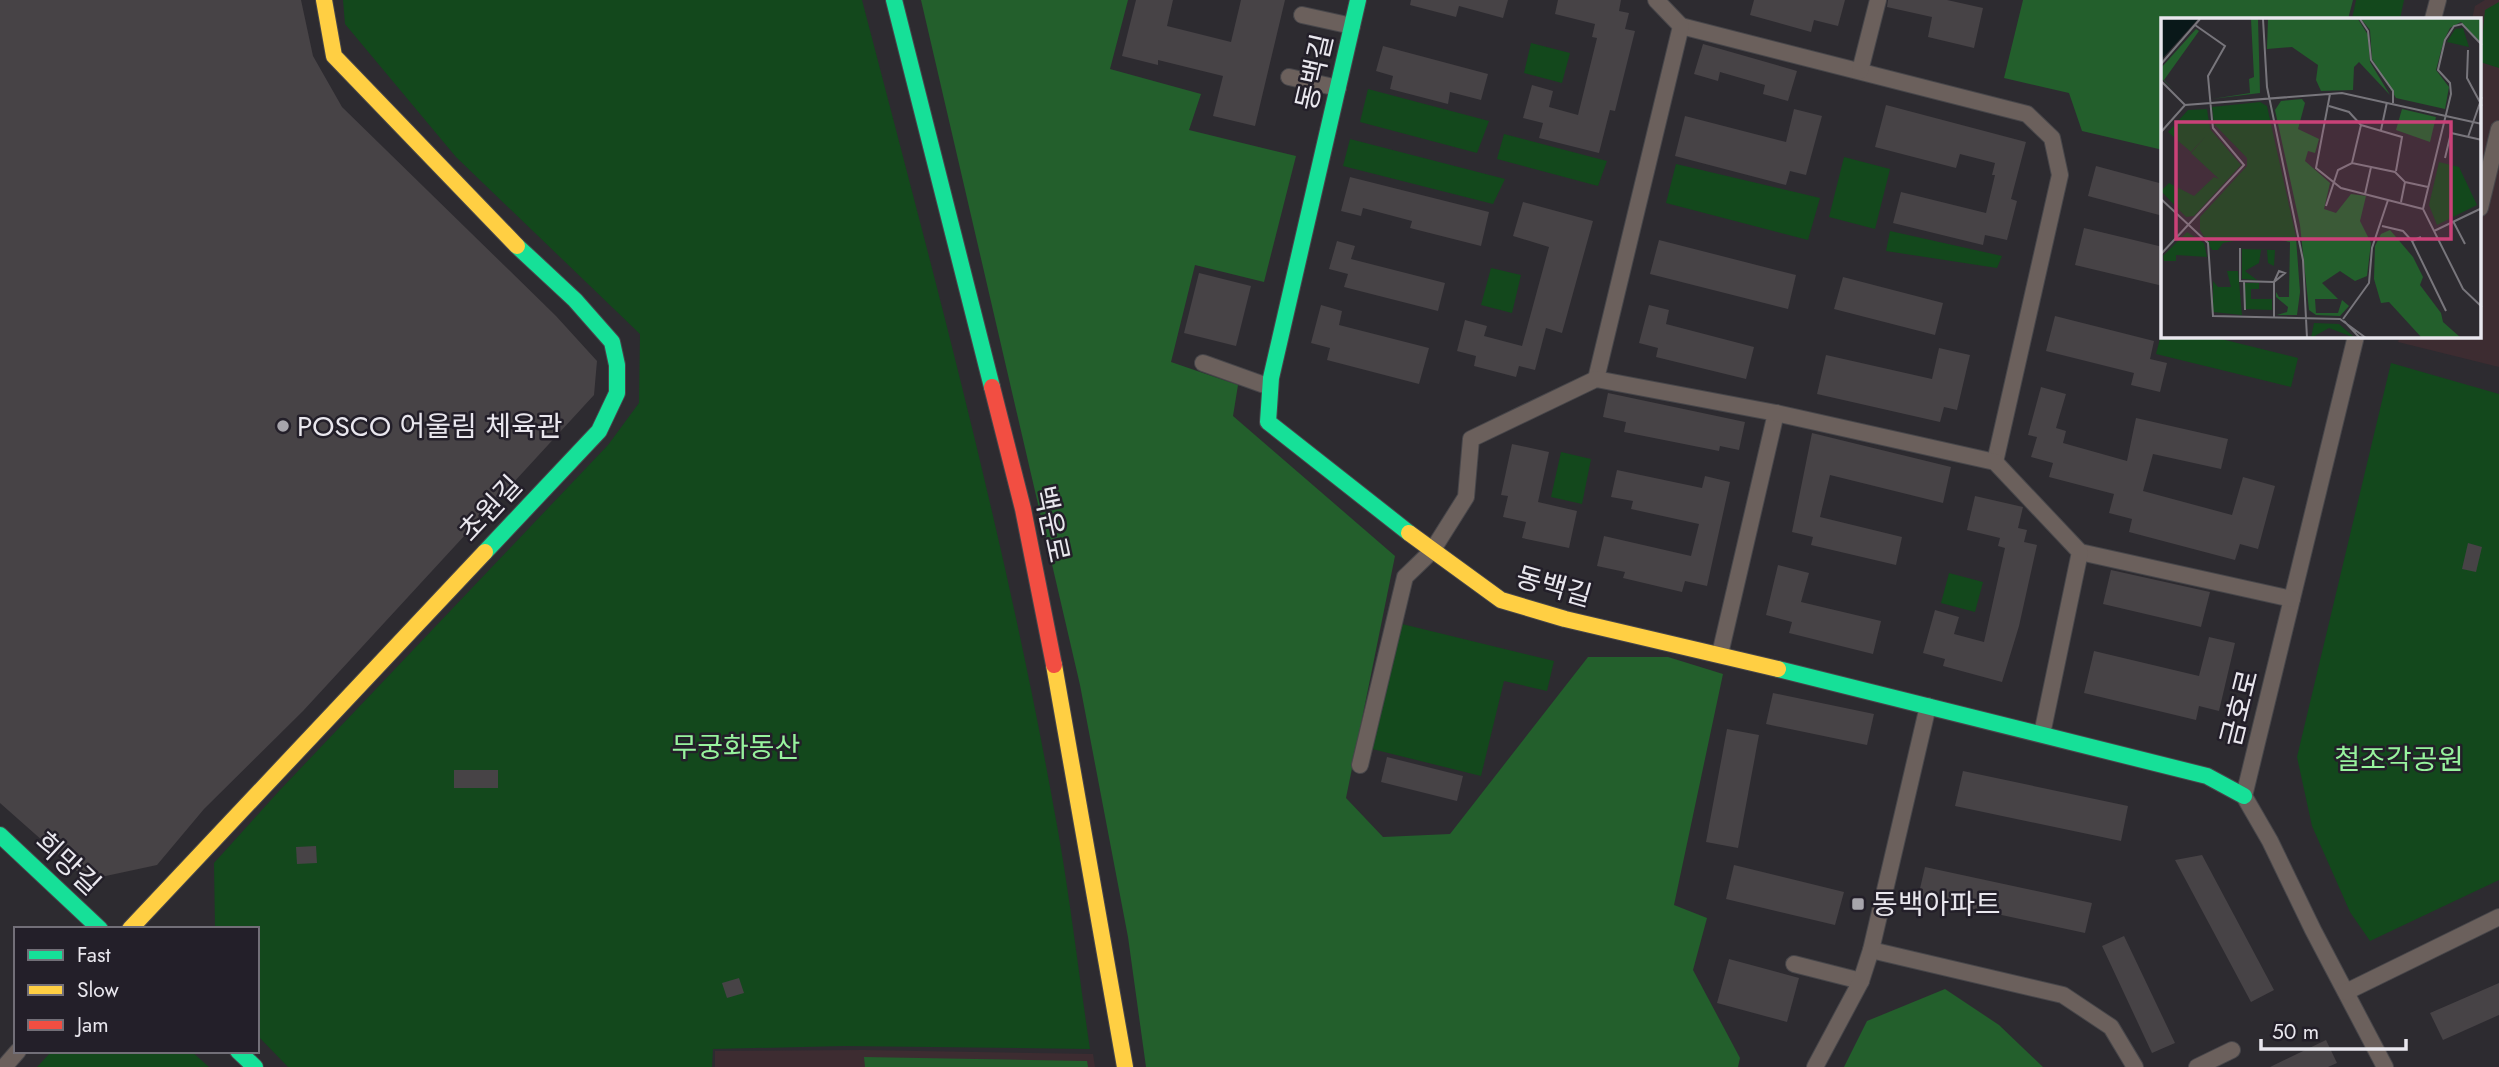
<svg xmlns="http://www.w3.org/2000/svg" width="2499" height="1067" font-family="Jost,'Noto Sans KR',sans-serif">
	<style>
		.commercial { fill: #3d2c31 }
		.green { fill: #13481c }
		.forest { fill: #235f2c }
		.building { fill: #474346 }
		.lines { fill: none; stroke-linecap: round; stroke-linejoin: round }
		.street-casing { stroke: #47464a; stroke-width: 18 }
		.fast-casing { stroke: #47464a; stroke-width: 18 }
		.slow-casing { stroke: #47464a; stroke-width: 18 }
		.jam-casing { stroke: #47464a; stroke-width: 18 }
		.street { stroke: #6b605c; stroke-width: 16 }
		.fast { stroke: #16e098; stroke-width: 16 }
		.slow { stroke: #ffcf43; stroke-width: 16 }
		.jam { stroke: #f24e42; stroke-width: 16 }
		.poi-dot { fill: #a7a5ac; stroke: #231f29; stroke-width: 2.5 }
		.labels { text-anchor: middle; stroke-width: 5; stroke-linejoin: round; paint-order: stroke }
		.street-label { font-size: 28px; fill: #e9e7ee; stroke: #231f29 }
		.poi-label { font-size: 28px; fill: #e9e7ee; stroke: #231f29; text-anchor: start }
		.park-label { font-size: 28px; fill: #97f39d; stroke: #231f29 }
		.inset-road { fill: none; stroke: #78767c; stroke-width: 2 }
		.view { fill: #ca4178; fill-opacity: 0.15; stroke: #ca4178; stroke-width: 3.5 }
		.inset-edge { fill: none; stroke: #e9e7ee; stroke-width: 3.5 }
	</style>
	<rect width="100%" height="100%" fill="#2d2b30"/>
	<g class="commercial">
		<path d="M2485 0H2499V367L2398 342 2400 336H2480V19H2472L2475 6Z"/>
		<path d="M863 1050 1093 1054 1095 1067H715V1051Z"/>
	</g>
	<g class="green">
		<path d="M343 0H862C932 268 1005 536 1054 809 1069 888 1078 969 1090 1049L844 1046 713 1049 712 1067H288L257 1035V929H215L214 863 279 791 608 445 639 403 640 334 456 157 345 24Z"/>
		<path d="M2356 0H2404L2400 19H2352Z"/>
		<path d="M2499 2V68L2480 62 2485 10Z"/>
		<path d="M1531 43 1570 53 1562 83 1524 73Z"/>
		<path d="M1368 89 1489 121 1477 153 1360 122Z"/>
		<path d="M1504 134 1607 161 1598 186 1497 159Z"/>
		<path d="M1350 139 1505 179 1493 204 1343 166Z"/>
		<path d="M1844 157 1890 169 1875 229 1829 217Z"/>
		<path d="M1676 164 1820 198 1808 240 1666 203Z"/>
		<path d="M1890 231 2002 256 1997 268 1886 251Z"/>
		<path d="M1491 268 1521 275 1512 313 1481 305Z"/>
		<path d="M2163 327V336H2209L2298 358 2291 387 2156 354Z"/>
		<path d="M2391 363 2499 394V880L2370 941 2350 912 2312 826 2297 757Z"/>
		<path d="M1561 452 1591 459 1582 504 1551 497Z"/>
		<path d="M1949 573 1983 582 1975 612 1941 603Z"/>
		<path d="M1402 624 1554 661 1547 691 1504 681 1481 776 1372 749Z"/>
		<path d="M52 1051H191L209 1067H37Z"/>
	</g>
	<g class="forest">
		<path d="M921 0H1128L1110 69 1201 94 1189 130 1296 156 1264 282 1195 265 1171 362 1238 385 1233 416 1395 556 1346 798 1383 837 1450 834 1588 657H1668L1723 674 1674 905 1707 918 1693 970 1740 1058 1738 1067H1146L1128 937 1080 685Z"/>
		<path d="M2023 0H2353L2348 19H2163V150L2082 131 2069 93 2004 78Z"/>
		<path d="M1945 989 1999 1025 2043 1067H1844L1867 1021Z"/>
		<path d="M864 1057 1087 1061 1088 1067H865Z"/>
	</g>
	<g class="building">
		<path d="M0 0H301L313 56 342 107 556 316 597 361 594 395 303 711 204 809 157 865 87 880 0 803Z"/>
		<path d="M1136 0H1173L1167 26 1231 42 1241 0H1285L1255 126 1213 116 1223 76 1158 60V65L1122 56Z"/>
		<path d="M1411 0H1508L1503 18 1459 6 1456 17 1410 5Z"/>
		<path d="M1558 0H1621L1619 11 1629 13 1625 29 1635 31 1615 111 1610 110 1599 153 1539 138 1543 123 1523 118 1532 85 1553 91 1549 107 1578 115 1597 38 1592 37 1595 24 1555 14Z"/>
		<path d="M1754 0H1845L1838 26 1814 20 1811 32 1750 15Z"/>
		<path d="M1888 0H1947L1983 8 1974 48 1928 37 1932 17 1887 7Z"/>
		<path d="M1703 44 1797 71 1788 101 1763 94 1765 85 1720 72 1718 81 1694 74Z"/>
		<path d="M1383 46 1488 74 1481 100 1450 92 1448 104 1390 89 1393 76 1376 71Z"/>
		<path d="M1886 105 2026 142 2011 199 2017 201 2007 240 1985 235 1983 245 1893 223 1901 192 1986 213 1995 175H1992L1995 163 1960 154 1956 168 1875 147Z"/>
		<path d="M1794 109 1822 116 1806 175 1790 171 1786 185 1675 156 1685 116 1786 142Z"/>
		<path d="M2096 166 2163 184V216L2088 196Z"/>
		<path d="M1350 177 1489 212 1481 246 1410 228 1412 221 1363 208 1361 216 1341 211Z"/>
		<path d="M1523 202 1593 221 1562 333 1546 328 1535 370 1519 366 1516 377 1474 366 1476 356 1457 351 1465 320 1487 326 1484 336 1522 346 1549 247 1513 236Z"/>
		<path d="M2084 228 2163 247V286L2075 265Z"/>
		<path d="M1659 240 1796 275 1788 309 1650 274Z"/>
		<path d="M1337 241 1355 246 1351 259 1445 283 1438 311 1344 287 1348 274 1329 269Z"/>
		<path d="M1199 273 1251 286 1236 346 1184 333Z"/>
		<path d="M1843 277 1943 303 1935 335 1834 309Z"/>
		<path d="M1321 305 1342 311 1339 325 1429 348 1419 384 1327 360 1330 348 1311 343Z"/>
		<path d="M1649 305 1669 310 1666 324 1754 347 1746 379 1656 357 1658 348 1639 343Z"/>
		<path d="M2055 316 2154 341 2150 359 2167 363 2160 392 2131 385 2134 373 2046 351Z"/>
		<path d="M1939 348 1970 355 1957 410 1944 407 1940 422 1817 394 1826 355 1932 379Z"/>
		<path d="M2041 387 2066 394 2056 428 2066 431 2063 443 2127 461 2136 418 2228 439 2221 469 2153 454 2143 491 2232 515 2243 477 2275 486 2258 549 2240 544 2235 560 2129 532 2132 519 2109 513 2114 494 2049 477 2053 463 2031 457 2037 437 2028 435Z"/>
		<path d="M1608 393 1745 422 1739 450 1720 446 1719 451 1624 432 1626 422 1603 417Z"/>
		<path d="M1812 433 1951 467 1943 503 1830 475 1820 517 1902 537 1896 565 1811 545 1813 537 1792 532Z"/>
		<path d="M1512 444 1549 452 1538 502 1577 511 1569 548 1522 538 1526 522 1503 517 1508 496 1501 495Z"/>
		<path d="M1617 470 1702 488 1705 476 1730 482 1707 586 1685 581 1682 592 1623 578 1625 572 1597 566 1604 536 1691 556 1699 524 1631 509 1633 501 1611 497Z"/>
		<path d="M1975 496 2023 507 2018 528 2027 530 2024 542 2037 545 2019 626 2002 682 1943 666 1945 659 1923 653 1935 610 1959 617 1954 634 1984 642 2005 548 1998 546 2000 538 1967 530Z"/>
		<path d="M2468 543 2482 547 2476 572 2462 569Z"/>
		<path d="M1778 565 1809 573 1801 602 1881 621 1873 654 1789 633 1792 622 1766 615Z"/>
		<path d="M2111 570 2210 592 2201 627 2103 604Z"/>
		<path d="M2209 637 2235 643 2219 711 2199 706 2196 720 2084 693 2094 651 2199 676Z"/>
		<path d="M1773 693 1874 714 1867 745 1766 724Z"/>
		<path d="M1727 729 1759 735 1738 848 1706 842Z"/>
		<path d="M1387 757 1463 776 1457 801 1381 782Z"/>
		<rect x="454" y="770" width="44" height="18"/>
		<path d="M1963 771 2128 806 2121 841 1955 806Z"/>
		<path d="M316 846 317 863 297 864 296 847Z"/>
		<path d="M2202 855 2274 990 2251 1002 2175 860Z"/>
		<path d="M1734 865 1844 892 1835 925 1726 899Z"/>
		<path d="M1925 867 2092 903 2085 933 1918 897Z"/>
		<path d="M2124 936 2175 1043 2152 1053 2102 946Z"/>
		<path d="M1729 959 1799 978 1787 1022 1717 1003Z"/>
		<path d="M739 978 744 993 727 998 722 983Z"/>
		<path d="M2499 983V1015L2443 1040 2430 1013Z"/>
		<path d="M2326 1040 2337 1063 2328 1067H2270Z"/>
	</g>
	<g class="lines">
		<defs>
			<g id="street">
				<path d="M1302 15 1352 26"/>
				<path d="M2433 19 2438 0"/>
				<path d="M1681 26 2027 114 2052 138 2060 175 1995 462"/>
				<path d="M1860 71 1878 0"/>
				<path d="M1289 77 1338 88"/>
				<path d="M2480 208 2499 129"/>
				<path d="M2356 336 2244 796 2270 841 2313 930 2385 1067"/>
				<path d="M1203 363 1270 387"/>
				<path d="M1596 379 1681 26 1656 0"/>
				<path d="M2080 552 2292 599"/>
				<path d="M1720 654 1776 413"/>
				<path d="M1360 765 1405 577 1432 551 1466 497 1471 439 1596 379 1776 413 1995 462 2080 552 2042 734"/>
				<path d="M1871 950 2063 995 2111 1027 2135 1067"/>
				<path d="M1794 964 1861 981"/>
				<path d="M2346 992 2499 917"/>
				<path d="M4 1067 18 1051"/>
				<path d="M1815 1067 1861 981 1871 950 1928 706"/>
				<path d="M2197 1067 2232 1050"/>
			</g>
			<g id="fast">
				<path d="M894 0 992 387"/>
				<path d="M1358 0 1271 378 1268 422 1409 533"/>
				<path d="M485 552 599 431 617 393V365L612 342 575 300 517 246"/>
				<path d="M1778 669 2207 776 2244 796"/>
				<path d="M0 835 100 929"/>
				<path d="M238 1051 255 1067"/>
			</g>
			<g id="slow">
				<path d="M324 0 334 56 517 246"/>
				<path d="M1409 533 1501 600 1565 619 1778 669"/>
				<path d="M1054 665 1125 1067"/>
				<path d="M130 929 485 552"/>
			</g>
			<path id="jam" d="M992 387 1023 509 1054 665"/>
		</defs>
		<use href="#street" class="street-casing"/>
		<use href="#fast" class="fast-casing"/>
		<use href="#slow" class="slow-casing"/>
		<use href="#jam" class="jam-casing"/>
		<use href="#street" class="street"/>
		<use href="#fast" class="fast"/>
		<use href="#slow" class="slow"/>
		<use href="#jam" class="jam"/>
	</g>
	<g class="poi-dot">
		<circle cx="283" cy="426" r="7"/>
		<rect x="1851" y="897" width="14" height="14" rx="3.5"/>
	</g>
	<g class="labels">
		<g class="street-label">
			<text transform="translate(1314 72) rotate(-77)" y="10">동백길</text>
			<text transform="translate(490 508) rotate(-47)" y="10">초원길</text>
			<text transform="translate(1052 524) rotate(78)" y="10">백운로</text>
			<text transform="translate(1554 586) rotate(16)" y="10">동백길</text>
			<text transform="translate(2239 708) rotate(-76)" y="10">금호로</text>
			<text transform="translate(68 863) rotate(43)" y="10">희망길</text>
		</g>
		<g class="poi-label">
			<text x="297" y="436">POSCO 어울림 체육관</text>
			<text x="1872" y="914">동백아파트</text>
		</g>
		<g class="park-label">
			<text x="736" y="757">무궁화동산</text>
			<text x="2399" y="769">철조각공원</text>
		</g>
	</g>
	<g transform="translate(2161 18)">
		<rect width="320" height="320" fill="#2d2b30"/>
		<path d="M302 10 308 29 286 24 294 11ZM99 84 106 88 135 219H94L62 225 57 232H51L39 212V199L86 148V140L53 106 51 89ZM46 91 49 111 80 147 33 198 25 199 0 173 8 165 33 178 53 159 58 161 30 135 44 119 30 134 7 114 27 92ZM278 144 298 149 316 187 276 207 268 187ZM26 214 43 225 46 239 15 237V243H3L2 238ZM81 231 114 232 113 248 107 245 106 232H100L98 245 84 253 96 262 81 261ZM66 253H77L81 297 52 294V263L57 269H70ZM84 265H98V271H90V281H111V292L84 291ZM153 305 178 306 194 320 168 310 150 320Z" fill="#13481c"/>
		<path d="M90 1H97L99 75 51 81 89 75 88 61 93 59ZM107 1H197L207 17 209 44 229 77 198 44 193 49 192 72 160 73 155 62 157 47 131 29 106 31ZM200 1H320V26L300 4 289 10 283 22 275 52 288 69 284 91 235 80 211 41 209 12ZM35 11 38 13 3 62 12 71 0 60V50ZM141 81 144 85 137 111 158 121 154 135 147 133 144 143 169 165 163 191 175 195 190 176 205 178 199 203 210 225 206 258 194 263 179 253 161 265 177 281H154L155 295H177L181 282 188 288 179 298 155 297 148 292 139 207 114 92 120 83ZM241 91 275 99 269 124 235 112ZM229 212 252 239 262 259 259 267 280 295 282 304 300 320H261L228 284 220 285 213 261 214 228 220 216ZM110 220H135L139 274 136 297H116L126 294 127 289 115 279V274L118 279H128L129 224Z" fill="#235f2c"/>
		<path d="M0 1H37L0 42Z" fill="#091819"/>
		<path class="inset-road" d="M102 1 106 69 142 242 146 320M199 1 207 13 210 42 232 73V85M321 27 301 6 293 8 284 22 277 52 289 65 290 76 262 191 302 271 321 289M307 32 306 60 321 88M0 46 39 1M0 63 24 87M169 76 155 150 180 170 262 191M168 88 188 94 200 107 191 145M200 107 241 119 235 153M220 112 226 84M0 114 24 87 181 75 321 106M307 119 321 79M284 140 290 115 321 122M244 164 267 169M204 176 210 149M0 181 47 225 52 298 179 301 205 320M165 188 177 152 191 145 234 154 244 164 240 184M292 203 304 226M221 208 242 213 251 223 260 219M273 213 321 190M251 223 285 293M79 230V263L113 264 124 255 118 253 113 264V300M0 236 83 147 52 110 51 102 47 58 64 28 34 7M83 263 84 292M182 301 208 265 211 230 227 182M183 303 199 320"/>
		<path class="view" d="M15 104H290V221H15Z"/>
		<rect width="320" height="320" class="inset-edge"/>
	</g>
	<rect x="14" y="927" width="245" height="126" fill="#231f29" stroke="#726f78" stroke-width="2"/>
	<rect x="28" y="950" width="35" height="10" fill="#16e098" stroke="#726f78" stroke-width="2"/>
	<text x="77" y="962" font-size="21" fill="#e9e7ee">Fast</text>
	<rect x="28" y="985" width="35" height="10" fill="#ffcf43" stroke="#726f78" stroke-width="2"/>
	<text x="77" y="997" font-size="21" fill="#e9e7ee">Slow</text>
	<rect x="28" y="1020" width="35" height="10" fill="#f24e42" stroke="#726f78" stroke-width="2"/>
	<text x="77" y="1032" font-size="21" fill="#e9e7ee">Jam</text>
	<path d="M2261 1039v10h145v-10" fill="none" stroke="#e9e7ee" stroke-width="3.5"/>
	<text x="2272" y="1039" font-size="21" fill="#e9e7ee" stroke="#231f29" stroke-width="5" paint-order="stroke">50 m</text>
</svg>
